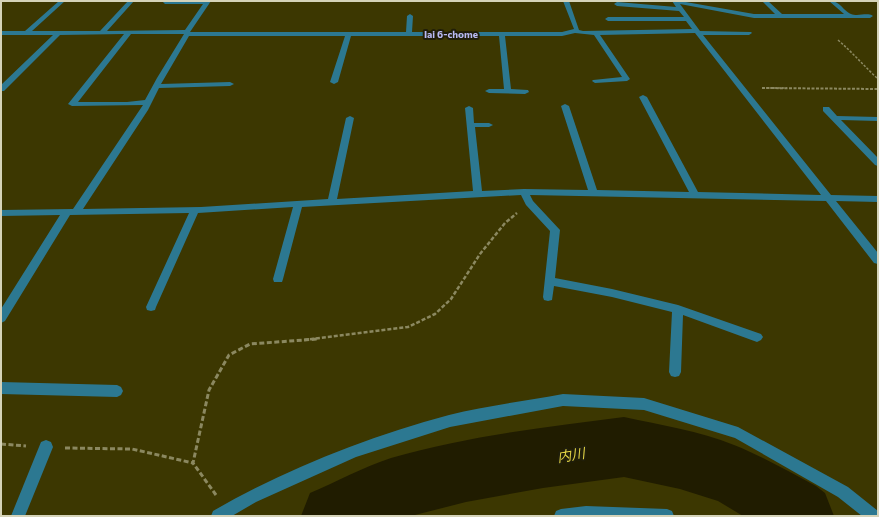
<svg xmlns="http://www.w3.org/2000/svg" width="879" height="517" font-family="Commissioner,'Noto Sans JP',sans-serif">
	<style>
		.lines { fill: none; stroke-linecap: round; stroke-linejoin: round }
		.river { fill: #201c00; fill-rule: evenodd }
		.path-far3 { stroke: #8b8860; stroke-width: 1.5; stroke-dasharray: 2.5 1.5; stroke-linecap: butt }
		.path-far2 { stroke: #8b8860; stroke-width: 2; stroke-dasharray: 3 1.5; stroke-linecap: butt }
		.path-far1 { stroke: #8b8860; stroke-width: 2.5; stroke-dasharray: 4 2; stroke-linecap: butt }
		.path { stroke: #8b8860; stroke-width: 3; stroke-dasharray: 5 2.5; stroke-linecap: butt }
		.minor { fill: #2c7891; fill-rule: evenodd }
		.labels { text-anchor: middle; stroke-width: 4; stroke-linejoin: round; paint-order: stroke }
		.far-neighbourhood-label { font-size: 10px; font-weight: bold; fill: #babbf4; stroke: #201e09 }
		.near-water-label { font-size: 14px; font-style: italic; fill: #ded044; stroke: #201e09 }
	</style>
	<rect width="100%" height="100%" fill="#3c3701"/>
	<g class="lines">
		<path class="river" d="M624 417C661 425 699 431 734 445 762 456 789 472 816 486L825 493 834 516H743L718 501 680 489 624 477 543 488 466 502 411 516H301L310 493C336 482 363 467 391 458 467 436 546 427 624 417Z"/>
		<g class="path-far3">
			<path d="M838 40C853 53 864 66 878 79"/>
			<path d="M762 88H787"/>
		</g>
		<path class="path-far2" d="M762 88 878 89"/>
		<path class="path-far1" d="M304 340 408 327 435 314 451 299 480 254 505 223 517 213"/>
		<g class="path">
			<path d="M1 444 26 446"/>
			<path d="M65 448 132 449 193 463"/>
			<path d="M216 495 193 463 209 390 229 355 250 344 317 339"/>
		</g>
		<g class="minor">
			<path d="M59 1H65L32 31H100L128 1H134L107 31 185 30 203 4H165L162 1H211L190 32H406L407 16 410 14 413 16 412 32H562L574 29 563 1H569L579 30 583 31 692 29 686 21H608L605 19 608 17H684L679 11 617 6 614 4 617 2 676 7 672 1H680L754 14H775L762 1H768L782 14H844L829 1C841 1 842 10 851 14 858 17 867 12 873 16L870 18H754L680 4 700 31 751 32 752 33 749 35H703L831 195 878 196V202L836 201 878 253V264L874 263 826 201 530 195 533 201 560 230 555 278 612 289 678 305 761 334 763 337 761 340 757 342 683 315 681 372 679 376 675 377 671 376 669 372 672 312 612 297 554 286 552 300 548 301 544 300 543 297 550 231 526 205 521 195 302 207 283 279 282 282H274L273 279 293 207 198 213 156 307 155 310 151 311 147 310 146 307 189 213 70 215 5 321 1 323V309L60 215 1 216V210L73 209 143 105 72 106 68 104 124 34 60 35 4 91H1V85L53 35H1V31H25ZM575 33 594 35 622 77 593 80 592 81 595 83 627 81 630 79 600 35 695 33 821 195 698 192 647 97 643 95 639 97 689 192 597 190 569 106 565 104 561 106 588 190 524 189 482 191 475 127H489L493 125 489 123H474L473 108 469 106 465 108 473 191 337 199 354 118 350 116 346 118 328 199 201 207 83 209 148 110 159 88 230 86 234 84 230 82 161 84 189 36H345L330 82 334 84 338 82 351 36H499L504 89H489L485 91 489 93 525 94 529 92 528 90 511 89 505 36H562ZM131 34H184L157 78 145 100 127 102H78Z"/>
			<path d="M823 107H829L837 116 878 117V121L841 120 878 158V166L875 165 823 111Z"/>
			<path d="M1 382 117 385 121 387 123 391 121 395 117 397 1 394Z"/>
			<path d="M563 394 644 398 738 427 848 487 878 511V516H862L838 497 735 438 644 410 563 406 450 427 356 457 256 502 232 516H211L213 511C286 469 367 437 449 415 485 406 526 401 563 394Z"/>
			<path d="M46 440 51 442 53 447 25 516H11L41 442Z"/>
			<path d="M586 506 667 509 672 511 674 516H554L556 511 561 509Z"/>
		</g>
	</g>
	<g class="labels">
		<g class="far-neighbourhood-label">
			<text x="451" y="38">Iai 6-chome</text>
		</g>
		<g class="near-water-label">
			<text transform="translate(571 455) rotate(-9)" y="5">内川</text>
		</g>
	</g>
	<rect width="879" height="517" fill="none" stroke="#d5d3b9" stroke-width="4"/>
</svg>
